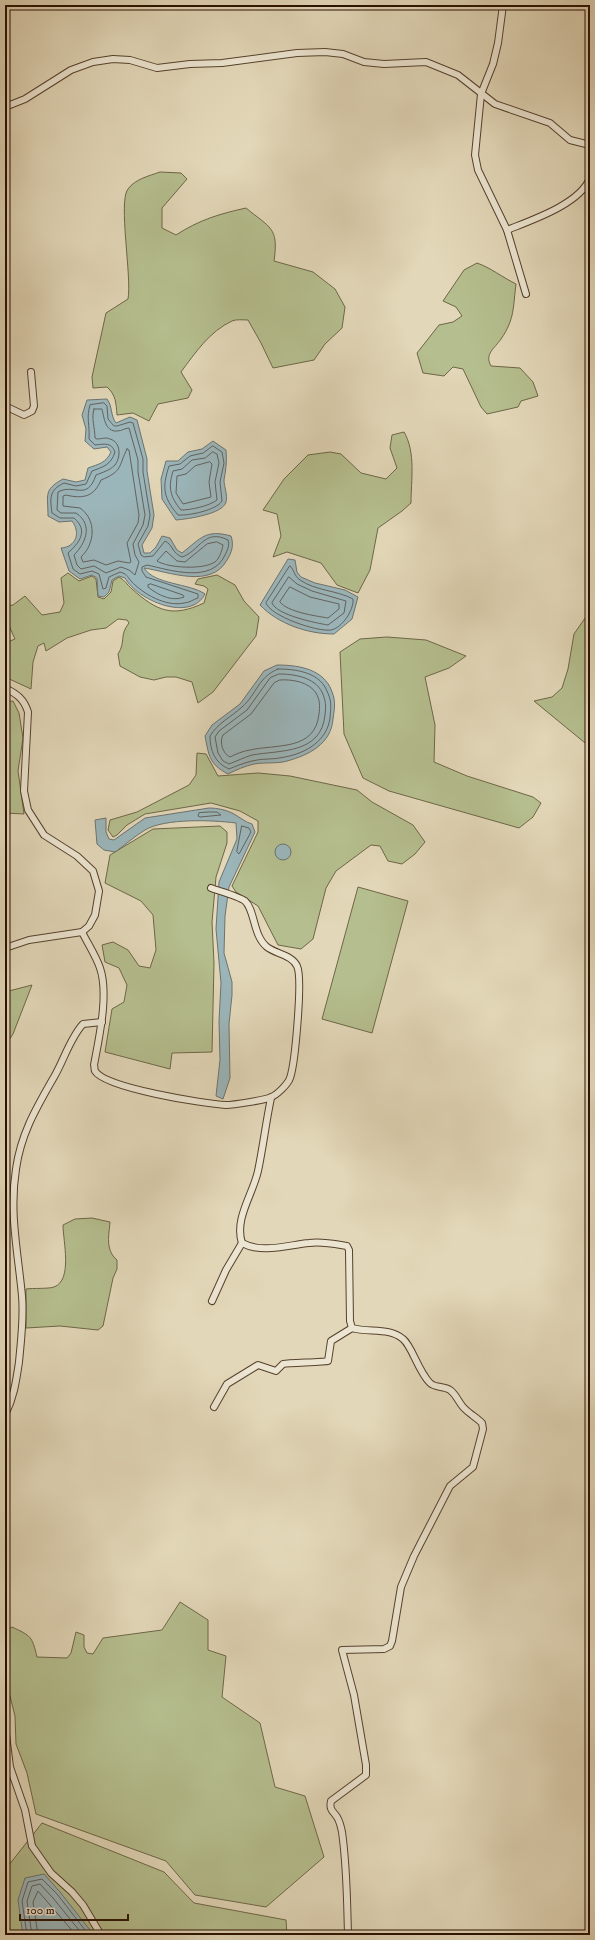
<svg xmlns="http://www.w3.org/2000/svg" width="595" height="1940" font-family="'IM FELL DW Pica',serif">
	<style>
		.green { fill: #b5be8e; stroke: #6e6647 }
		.water { fill: #9bb6bb; stroke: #6d7370 }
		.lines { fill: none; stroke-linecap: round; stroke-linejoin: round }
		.shore { stroke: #62625e; stroke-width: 1 }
		.minor-casing { stroke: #56412e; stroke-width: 8 }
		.minor { stroke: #ece5d1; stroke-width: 6 }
	</style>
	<rect width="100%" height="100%" fill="#e2d7b8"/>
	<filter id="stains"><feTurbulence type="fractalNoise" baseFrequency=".005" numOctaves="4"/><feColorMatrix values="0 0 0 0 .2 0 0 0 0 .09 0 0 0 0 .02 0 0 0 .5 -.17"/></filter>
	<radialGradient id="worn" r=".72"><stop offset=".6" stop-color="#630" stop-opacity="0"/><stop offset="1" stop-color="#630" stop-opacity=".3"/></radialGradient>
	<g class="green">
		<path d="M160 172 181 173 187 179 162 208V228L176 235C199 220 219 214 246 208 270 228 279 227 274 261L313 272 335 289 345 307 342 328 325 344 314 360 273 368 261 343 248 320C243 320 236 319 232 321 210 331 195 353 181 372L192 390 188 398 158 404 149 421 133 413 117 415C116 403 116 395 107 387L93 388 92 377 106 313 128 299C132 277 118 201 128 189 135 179 149 176 160 172Z"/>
		<path d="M477 263C491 268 502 277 516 284 513 306 515 319 501 339 495 348 484 354 491 366L520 368 533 382 538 396 521 401 518 407 487 414 481 407 463 369 453 367 444 376 423 373 417 353 439 325 453 322 462 316 456 307 443 301 464 270Z"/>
		<path d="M404 432C416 452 411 481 411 503L402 511 378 528 370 570 358 593 337 585 321 563 287 552 273 557 281 536 277 514 263 510 284 479 308 455 330 452 341 454 361 473 386 479 397 468 390 448 392 435Z"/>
		<path d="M68 573 79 581 92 576 96 579 98 597 104 599 111 592 113 581 119 577C125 580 127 585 132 589 157 611 172 618 204 603L208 589 204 586 195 584 198 579 217 575 235 585 244 601 259 617 256 636 213 692 198 703 192 682 176 677H166L154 680 140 677 120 666 118 654C126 642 119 635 129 623L127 620 118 619 106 628 91 630 67 638 46 651 44 643 38 646 33 662 31 689 5 677V643L15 639 5 617V606L13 605 25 596 42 615 60 612 64 603 61 578Z"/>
		<path d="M590 611V747L534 701 552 697 562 688 568 669 574 634Z"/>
		<path d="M387 637 426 640 466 656 449 668 425 677 435 725 434 762 467 776 533 797 541 803 533 817 519 828 389 791 363 778 344 734 340 652 360 639Z"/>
		<path d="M13 701 19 713 23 738 18 771 24 814 5 813V702Z"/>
		<path d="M197 753 206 754 218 776 258 773 290 776 357 790 372 802 413 825 425 842 415 854 402 864 388 861 380 846 371 845 336 871 326 888 313 939 301 949 278 945 258 906 236 892 232 886 258 832V821L240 811 211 803 145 814 127 825 117 835 113 837 108 830 110 820 137 812 189 785 196 775Z"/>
		<path d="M220 826 227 832V843L216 877 212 922 214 963 212 1052 172 1053 170 1069 105 1052 112 1009 124 1002 127 985 119 968 105 962 102 945 113 942 128 950 139 966 150 968 156 950 153 915 141 901 105 883 110 855 153 829Z"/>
		<path d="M358 887 408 901 372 1033 322 1019Z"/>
		<path d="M32 985 13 1034 5 1046V992Z"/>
		<path d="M92 1218 110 1222C109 1235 105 1250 117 1260V1269L113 1278 103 1326 98 1330 60 1326 26 1328V1289C33 1288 48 1289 54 1287 73 1280 63 1241 63 1225L75 1219Z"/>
		<path d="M180 1602 208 1620V1650L226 1656 222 1697 260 1723 275 1787 305 1796 324 1857 266 1907 195 1895 166 1861 36 1814 27 1773 16 1744 15 1716 5 1676V1631L12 1627C31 1636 32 1636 37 1657L67 1658 71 1653 76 1632 84 1635V1647L87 1653 93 1654 103 1638 162 1630Z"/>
		<path d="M42 1823 164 1872 194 1903 286 1920 287 1935H6L5 1870Z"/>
	</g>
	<g class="water">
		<path d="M107 399C113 407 110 415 116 423L130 417 137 420 147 459V471L154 515 152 528 142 545 144 553H150L156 547 162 536 170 538 177 550 182 553C201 538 206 529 231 536 234 545 232 552 227 560 211 589 170 572 144 568 155 585 189 583 205 594 190 623 137 600 125 578L119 576 112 580 109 592 104 597 98 596 97 578 92 575 80 579 69 571 61 548C76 547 81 533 72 521L59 522 48 516C48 495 43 490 63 479L76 482 85 480 88 468C99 464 106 463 111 452L107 447 94 449 85 441 86 429 82 415 87 400Z"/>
		<path d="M213 441 226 450C227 461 226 469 224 480 224 487 228 495 226 502 223 514 188 519 176 520L162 499 161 479 166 461H178L188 452 202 449Z"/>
		<path d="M288 559 295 560 297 572 301 577 315 583 345 590 358 597 352 619 334 634C308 634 278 624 260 605Z"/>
		<path d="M277 665C296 665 320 668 330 687 336 700 335 705 333 719 331 744 309 755 287 761 277 764 265 762 254 764 245 766 236 770 228 774 209 764 209 756 205 736L212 725 240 704 264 671Z"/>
		<path d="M209 808C217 808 227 810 234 814 241 818 245 822 252 824L255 832 229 887 225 916 224 953 232 982V995L229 1024 230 1078 223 1099 216 1096 220 1060 219 1021 221 983 216 929 219 882 237 839 236 823C213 820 165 818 145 830 135 836 125 845 115 852L104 850 97 844 95 820 106 818V832L109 839 114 840 145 818Z"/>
		<circle cx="283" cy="852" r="8"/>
		<path d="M44 1874 60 1892 94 1935H23L18 1900 25 1878Z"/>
	</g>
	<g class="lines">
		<g class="shore">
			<path d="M104 403 107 406 108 419 114 426H117L130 422 133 423 143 459V472L150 515 148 526 138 544 141 555 144 557 153 556 165 541C173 545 172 553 182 557 200 551 204 528 228 540 230 545 227 551 225 555 212 584 170 570 147 565L142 567V571L146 577 198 594V598C194 599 189 603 184 603 166 607 143 594 131 581 127 576 127 574 120 572L109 577 106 588 103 589 99 574 92 571 80 574 73 569 68 553C79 543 89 531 74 518H60L52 513C50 498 49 490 64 483L76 486 86 484 92 471C103 467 111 465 115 452 111 442 105 444 95 445L89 439C90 425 86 418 90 405Z"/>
			<path d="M94 409H102C104 417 105 432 117 431 122 431 125 428 129 428L138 460V472L145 515 143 525 133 544 135 555 139 562 135 575 129 570 121 567 106 573 94 566 81 569 77 565 74 555C85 544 94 525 76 513H61L57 510 58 492C74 483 87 502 96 475 103 472 109 471 115 465 121 457 121 442 110 439 106 437 101 439 97 439L95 438C95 428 91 418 94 409Z"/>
			<path d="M213 446 222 452 224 463 220 482 222 501C217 510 188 516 178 515 163 497 162 488 169 466L180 464 190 456 203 453Z"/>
			<path d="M127 449 129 450 139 515 138 523 127 543 131 562 129 563 118 561 106 565 94 560 83 562 81 557C95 544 97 520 80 508L63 506V496L66 495C83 499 94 497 101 480 123 471 118 467 127 449Z"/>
			<path d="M213 452 217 454 219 463 215 482 217 500C209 506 191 510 181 510 170 497 168 487 173 471L182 469 192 460 205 458Z"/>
			<path d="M210 462 212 464 209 482 211 497 183 504 176 493 177 476 186 474 195 466Z"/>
			<path d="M217 542 223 545C222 551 219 559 215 562 203 570 168 568 157 561L166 551 177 561 185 562 207 544Z"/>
			<path d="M290 566C294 569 294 576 300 580 316 591 336 590 353 599 354 610 342 628 331 630 317 632 270 616 266 603Z"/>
			<path d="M289 577 297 584 312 591 346 601 344 613 328 625C316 623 276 615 272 603Z"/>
			<path d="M151 584 183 595 184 597C172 602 158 595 148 587V585Z"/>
			<path d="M290 587 310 597 339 604V609L328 618C316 616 287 612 280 602Z"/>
			<path d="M278 669C295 669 318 672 326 689 332 701 331 705 330 718 327 741 306 753 285 757 274 760 262 758 252 761 244 763 236 766 229 769 215 763 210 751 210 736 218 723 231 717 242 707 257 694 258 677 278 669Z"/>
			<path d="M279 674C294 674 314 677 322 692 326 701 326 706 325 715 321 754 281 750 252 755 245 757 237 761 229 764L223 761 218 753 215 737 219 731 247 710 270 678Z"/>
			<path d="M280 680C292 679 309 682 316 693 320 700 320 706 319 714 315 751 277 744 250 750 243 751 236 754 230 757 223 754 219 742 223 735L251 714 274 683Z"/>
			<path d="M209 812H217L221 815 200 817 198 816 199 813Z"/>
			<path d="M242 826 249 828 251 832 239 854 237 852Z"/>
			<path d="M27 1935 22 1901 28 1882 42 1879 57 1894 89 1935"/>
			<path d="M32 1935 27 1901 32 1886 40 1884 53 1898 83 1935"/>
			<path d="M38 1935 33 1902 38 1891 76 1935"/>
		</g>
		<defs>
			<g id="minor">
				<path d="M503 5 498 43 493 64 481 94 475 155 478 170 507 230 526 294"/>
				<path d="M5 107 25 99 71 70 93 62 113 59 130 60 157 68 190 64 222 63 297 53 325 52 343 54 364 62 384 64 426 62 458 75 495 104 550 123 570 140 590 145"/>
				<path d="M507 230C532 220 580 204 590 178"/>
				<path d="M5 406 24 415 32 411 34 406 31 372"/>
				<path d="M5 688C17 694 24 699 28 712L24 791 28 810 44 835 77 856 93 871 99 891 95 915 89 926 82 932 29 940 5 948"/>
				<path d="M82 932C88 944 96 956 100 968 109 994 99 1038 94 1065 95 1067 94 1069 95 1071 105 1088 205 1104 226 1105 232 1105 267 1100 271 1097 277 1095 288 1084 290 1078 295 1064 303 978 297 966 292 955 276 954 267 947 253 936 255 910 245 901 238 896 219 891 211 888"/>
				<path d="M271 1098C266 1122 263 1147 258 1171 253 1194 234 1219 242 1243 262 1254 288 1245 309 1243 321 1241 335 1244 347 1246L349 1250 350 1321 352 1328C369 1333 389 1327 403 1339 412 1346 418 1371 430 1383 435 1388 444 1386 450 1390 457 1395 459 1404 465 1409 470 1414 477 1418 482 1423L483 1429 473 1467 450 1486 414 1556 401 1587 392 1641 390 1646 384 1649 342 1650 354 1695 366 1765V1775L331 1801C329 1810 333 1811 337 1817 340 1822 341 1827 342 1832 347 1867 347 1900 348 1935"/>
				<path d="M212 1301 226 1270 242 1243"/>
				<path d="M214 1407 227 1384 258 1365 276 1371 283 1364C290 1363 325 1362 328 1361L331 1341 352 1328"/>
				<path d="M5 1415C14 1397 16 1382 19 1362 21 1340 24 1318 22 1296 18 1252 9 1213 16 1169 21 1133 37 1107 54 1077 64 1060 70 1038 83 1024L102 1022"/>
				<path d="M5 1726 10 1767 25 1810 32 1846 51 1873 72 1892 83 1905 101 1935"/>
			</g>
		</defs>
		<use href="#minor" class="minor-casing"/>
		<use href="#minor" class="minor"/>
	</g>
	<rect width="595" height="1940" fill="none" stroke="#e2d7b8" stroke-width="20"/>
	<rect x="6" y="6" width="583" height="1928" fill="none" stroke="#280f00" stroke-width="2"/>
	<rect x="10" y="10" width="575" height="1920" fill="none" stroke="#280f00"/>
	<path d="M20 1914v6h108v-6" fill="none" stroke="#280f00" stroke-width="2"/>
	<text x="26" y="1914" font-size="12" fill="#280f00" stroke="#ece5d1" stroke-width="3" paint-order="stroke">100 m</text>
	<rect width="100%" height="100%" filter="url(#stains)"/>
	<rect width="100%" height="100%" fill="url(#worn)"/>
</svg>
